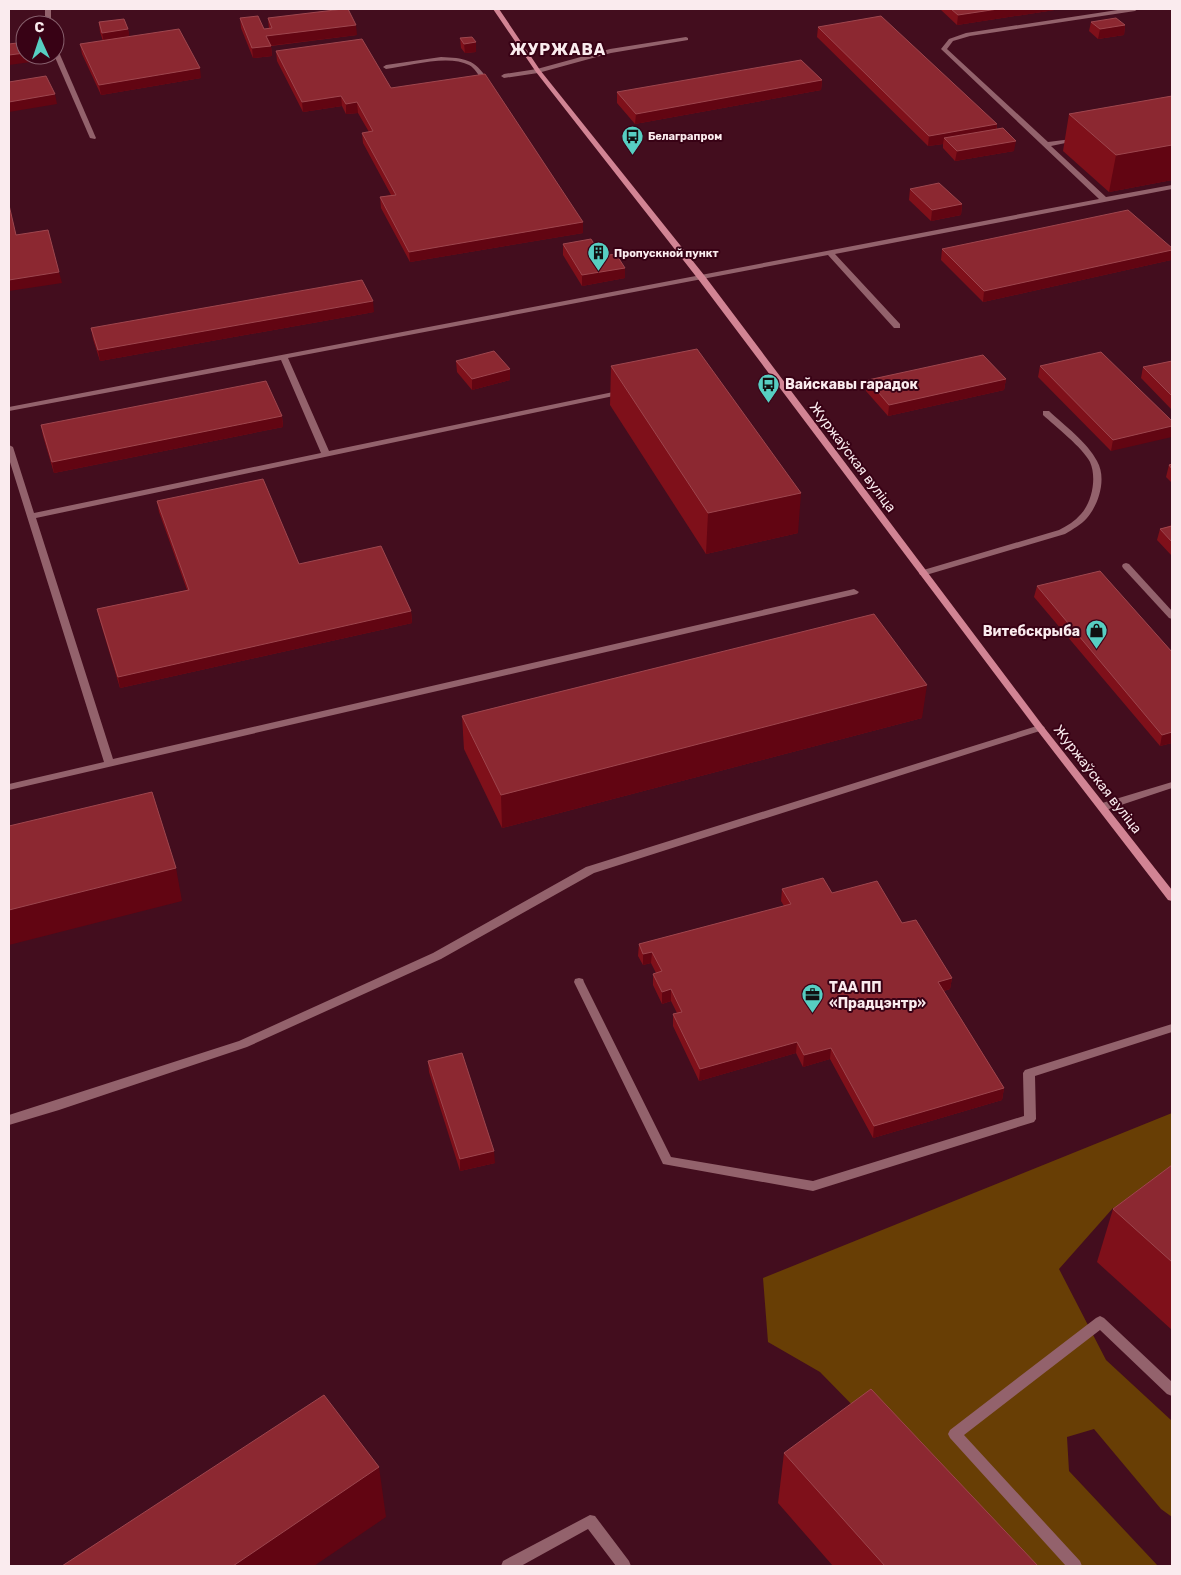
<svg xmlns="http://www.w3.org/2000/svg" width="1181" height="1575" font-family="Rubik,sans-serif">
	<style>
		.forest { fill: #683e05 }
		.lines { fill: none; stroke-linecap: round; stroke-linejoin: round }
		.lane { fill: #93626c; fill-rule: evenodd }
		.secondary { fill: #d28494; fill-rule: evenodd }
		.wall { fill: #7f101a }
		.shaded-wall { fill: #620512 }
		.building { fill: #8c2831; stroke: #9e464e }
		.labels { text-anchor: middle; stroke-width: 4; stroke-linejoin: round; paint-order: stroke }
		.far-poi-label { font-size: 11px; font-weight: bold; fill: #faebee; stroke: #380215; text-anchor: start }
		.poi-label { font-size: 14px; font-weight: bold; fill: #faebee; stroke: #380215; text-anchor: start }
		.street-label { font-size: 14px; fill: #faebee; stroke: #380215 }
		.far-district-label { font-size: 16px; font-weight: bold; letter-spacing: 1px; fill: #faebee; stroke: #380215 }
	</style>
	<rect width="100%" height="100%" fill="#430d1e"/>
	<path class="forest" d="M1172 1113V1211L1159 1200 1113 1208 1059 1269 1106 1360 1172 1421V1517L1161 1509 1094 1429 1067 1437 1069 1471 1158 1566H1004L907 1461 820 1372 768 1342 763 1278Z"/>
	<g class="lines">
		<g class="lane">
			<rect x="45" y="9" width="6" height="16"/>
			<path d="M1124 9H1138L1135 11 970 36 953 41 947 49 1048 142 1080 138V140L1051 146 1106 197 1172 185V189L835 254 900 324V328H894L828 255 288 358 329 451 623 390 627 392 623 394 36 518 113 759 854 589 859 592 857 594 9 790V784L104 762 9 459V445L13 447 34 513 321 453 281 360 9 411V407L1099 199 941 49 949 39 966 33Z"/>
			<path d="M686 37 688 38V40L611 53 538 73 504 78 501 76 504 74 537 69 610 49Z"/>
			<path d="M55 48 58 50 96 138 95 139 90 138 54 55Z"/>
			<path d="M441 57C464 58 475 59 487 79L482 80C478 75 475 68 469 65 448 54 409 66 386 69L383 67 386 65Z"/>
			<path d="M1043 411H1049C1064 425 1088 443 1097 461 1107 478 1099 504 1087 518 1081 525 1073 529 1065 534L926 575H920L919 573 920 571 1059 530C1067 526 1075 521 1081 514 1092 502 1097 478 1090 462 1083 448 1055 426 1043 415Z"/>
			<path d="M1126 563 1129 564 1172 611V619L1169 618 1123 568 1122 566 1123 564Z"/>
			<path d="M1040 725 1043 726 1045 728 1043 730 594 873 441 959 247 1047 59 1110 9 1125V1115L239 1041 433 953 586 867Z"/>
			<path d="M1172 782V788L1103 811 1098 807 1099 804Z"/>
			<path d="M579 978 583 979 584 982 671 1157 813 1181 1024 1116 1023 1073 1025 1070 1172 1024V1032L1035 1076 1036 1119 1034 1122 813 1191 663 1164 574 982 575 979Z"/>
			<path d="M1100 1316 1104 1318 1172 1382V1396L1167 1394 1100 1330 964 1435 1080 1561 1082 1566H1066L950 1438 948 1434 950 1430 1096 1318Z"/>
			<path d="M590 1515 595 1516 629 1561 631 1566H616L588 1529 521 1566H501L503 1561Z"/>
		</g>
		<path class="secondary" d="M493 9H499L540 70 704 275 1043 726 1172 890V901L1168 900 1037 730 698 279 536 72Z"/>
	</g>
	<g class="wall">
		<path d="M940 9H1061L957 25Z"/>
		<path d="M240 18 264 29H269L268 18 357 35 271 46 272 56 253 58 241 28Z"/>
		<path d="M99 22 128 29 129 37 201 78 101 95 82 54 80 44 103 41 100 32Z"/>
		<path d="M1091 22 1125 25 1124 35 1098 39 1089 31Z"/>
		<path d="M818 27 997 124V129L1014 151 955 161 943 148V144L928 146 817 37Z"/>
		<path d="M460 38 476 52 465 53 461 48Z"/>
		<path d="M276 51 391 88 583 222V233L410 262 381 208 380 197 391 195 363 143 362 133 369 132 358 113 346 114 342 106 303 112 277 61Z"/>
		<path d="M822 80 821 90 635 124 617 103V92Z"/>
		<path d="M1172 96V180L1109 192 1063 151 1069 114Z"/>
		<path d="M910 189 962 204 961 215 931 221 909 200Z"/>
		<path d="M563 244 602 256 625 268V278L582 286 563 255Z"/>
		<path d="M1172 248 1171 260 983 302 941 260 942 249Z"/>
		<path d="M374 312 100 361 93 339 91 328Z"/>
		<path d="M456 361 510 380 472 390 457 372Z"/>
		<path d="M1172 361V410L1141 378 1143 367Z"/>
		<path d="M611 366 798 533 706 554 610 405Z"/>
		<path d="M1040 366 1172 421 1111 451 1038 377Z"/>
		<path d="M1006 379 1004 390 888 416 866 391 868 380Z"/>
		<path d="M282 416 283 427 54 473 43 436 41 425Z"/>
		<path d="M1172 464V483L1166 477 1169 465Z"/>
		<path d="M157 501 299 564 411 611 412 623 120 688 100 621 97 609 187 590 159 512Z"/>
		<path d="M1172 525V556L1157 540 1160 529Z"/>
		<path d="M1037 586 1172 743 1160 746 1034 597Z"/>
		<path d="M462 716 922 718 502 828 464 749Z"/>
		<path d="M782 889 832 893 902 923 952 978 950 989 944 991 1004 1088 1002 1100 873 1138 830 1059 803 1067 796 1053 699 1081 673 1026V1014L677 1013 671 1001 662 1004 653 985V974L656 973 651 963 643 965 638 956 639 944 784 906 781 901Z"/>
		<path d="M428 1061 495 1163 460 1171 429 1072Z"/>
		<path d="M1172 1165V1330L1097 1262 1113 1209Z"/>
		<path d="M784 1453 1038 1566H833L778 1503Z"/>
	</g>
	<g class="shaded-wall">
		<path d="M998 9H1061L957 25 958 15Z"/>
		<path d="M356 25 357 35 267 46 266 36Z"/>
		<path d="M1125 25 1124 35 1098 39 1100 29Z"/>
		<path d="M128 29 130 39 104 42 102 33Z"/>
		<path d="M476 42V52L465 53 464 44Z"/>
		<path d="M271 46 272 56 253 58 252 48Z"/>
		<path d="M25 53V55H30L31 62 9 65V55Z"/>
		<path d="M200 68 201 78 101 95 99 85Z"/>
		<path d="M822 80 821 90 635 124 636 114Z"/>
		<path d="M55 94 57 104 9 112V102Z"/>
		<path d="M341 96 342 106 303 112 302 102Z"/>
		<path d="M357 102 358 113 346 114V104Z"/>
		<path d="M997 124 996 134 944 138 943 144 928 146 929 136Z"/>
		<path d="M1016 141 1014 151 955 161 957 151Z"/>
		<path d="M1172 145V180L1109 192 1116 155Z"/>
		<path d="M962 204 961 215 931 221 932 210Z"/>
		<path d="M583 222V233L410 262 409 252Z"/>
		<path d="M1172 250 1171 260 983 302 984 291Z"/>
		<path d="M625 268V278L582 286V275Z"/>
		<path d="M59 272 62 283 9 291V280Z"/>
		<path d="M373 301 374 312 100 361 98 350Z"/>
		<path d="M510 369V380L472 390V379Z"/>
		<path d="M1006 379 1004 390 888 416 889 405Z"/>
		<path d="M282 416 283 427 54 473 52 462Z"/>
		<path d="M1172 426V437L1111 451 1113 440Z"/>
		<path d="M801 493 798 533 706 554 708 513Z"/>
		<path d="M411 611 412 623 120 688 118 677Z"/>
		<path d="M927 685 922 718 502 828 501 795Z"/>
		<path d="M1172 732V743L1160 746 1162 735Z"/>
		<path d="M176 868 182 901 9 945V910Z"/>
		<path d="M652 952 651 963 643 965V954Z"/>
		<path d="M952 978 950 989 936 993 938 982Z"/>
		<path d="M671 989V1001L662 1004V992Z"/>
		<path d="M797 1042 796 1053 699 1081 700 1069Z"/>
		<path d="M831 1048 830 1059 803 1067 804 1055Z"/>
		<path d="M1004 1088 1002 1100 873 1138 874 1126Z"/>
		<path d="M494 1151 495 1163 460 1171V1159Z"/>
		<path d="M379 1467 386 1517 314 1566H233Z"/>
	</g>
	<g class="building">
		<path d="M343 9H348L356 25 266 36 271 46 252 48 240 18 258 16 264 29 272 28 268 18Z"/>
		<path d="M951 9H998L958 15Z"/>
		<path d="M881 16 997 124 929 136 818 27Z"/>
		<path d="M1116 18 1125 25 1100 29 1091 22Z"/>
		<path d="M124 19 128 29 102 33 99 22Z"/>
		<path d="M179 29 200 68 99 85 80 44Z"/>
		<path d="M472 37 476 42 464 44 460 38Z"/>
		<path d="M362 39 391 88 485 74 583 222 409 252 380 197 396 195 362 133 373 131 357 102 346 104 341 96 302 102 276 51Z"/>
		<path d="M25 42V53L9 55V44Z"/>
		<path d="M801 60 822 80 636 114 617 92Z"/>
		<path d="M46 76 55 94 9 102V82Z"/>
		<path d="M1172 96V145L1116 155 1069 114Z"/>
		<path d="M1003 128 1016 141 957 151 944 138Z"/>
		<path d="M939 183 962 204 932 210 910 189Z"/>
		<path d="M9 205 16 235 48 230 59 272 9 280Z"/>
		<path d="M1128 210 1172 248V250L984 291 942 249Z"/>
		<path d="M591 239 602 256 616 254 625 268 582 275 563 244Z"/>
		<path d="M362 280 373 301 98 350 91 328Z"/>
		<path d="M697 349 801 493 708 513 611 366Z"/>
		<path d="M494 351 510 369 472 379 456 361Z"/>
		<path d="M1101 352 1172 421V426L1113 440 1040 366Z"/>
		<path d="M983 355 1006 379 889 405 868 380Z"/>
		<path d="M1172 361V396L1143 367Z"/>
		<path d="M266 381 282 416 52 462 41 425Z"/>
		<path d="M1172 464V469L1169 465Z"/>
		<path d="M263 479 299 564 381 546 411 611 118 677 97 609 189 590 157 501Z"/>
		<path d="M1172 526V542L1160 529Z"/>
		<path d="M1100 571 1172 652V732L1162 735 1037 586Z"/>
		<path d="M874 614 927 685 501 795 462 716Z"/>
		<path d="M152 792 176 868 9 910V826Z"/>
		<path d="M823 878 832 893 877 881 902 923 916 920 952 978 938 982 1004 1088 874 1126 831 1048 804 1055 797 1042 700 1069 673 1014 682 1012 671 989 662 992 653 974 662 971 652 952 643 954 639 944 791 904 782 889Z"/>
		<path d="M462 1053 494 1151 460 1159 428 1061Z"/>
		<path d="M1172 1165V1262L1113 1209Z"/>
		<path d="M871 1389 1038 1566H885L784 1453Z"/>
		<path d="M324 1395 379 1467 233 1566H62Z"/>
	</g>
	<defs>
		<symbol id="bus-pin" viewBox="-11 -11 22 30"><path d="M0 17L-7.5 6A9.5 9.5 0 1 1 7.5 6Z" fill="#57cec2" stroke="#380215"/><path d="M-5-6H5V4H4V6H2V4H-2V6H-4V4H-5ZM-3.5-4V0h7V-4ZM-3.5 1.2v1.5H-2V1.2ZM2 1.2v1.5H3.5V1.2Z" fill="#111"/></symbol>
		<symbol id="building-pin" viewBox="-11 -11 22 30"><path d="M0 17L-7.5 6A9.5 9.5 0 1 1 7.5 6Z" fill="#57cec2" stroke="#380215"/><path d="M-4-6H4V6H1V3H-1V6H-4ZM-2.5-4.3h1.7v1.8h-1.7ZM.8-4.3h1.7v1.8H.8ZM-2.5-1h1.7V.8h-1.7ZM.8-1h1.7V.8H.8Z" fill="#111"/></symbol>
		<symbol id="shop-pin" viewBox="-11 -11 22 30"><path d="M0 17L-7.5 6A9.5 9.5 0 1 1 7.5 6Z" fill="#57cec2" stroke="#380215"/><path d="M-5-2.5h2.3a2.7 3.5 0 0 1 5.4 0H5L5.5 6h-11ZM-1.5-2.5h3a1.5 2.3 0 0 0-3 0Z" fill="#111"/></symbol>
		<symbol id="office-pin" viewBox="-11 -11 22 30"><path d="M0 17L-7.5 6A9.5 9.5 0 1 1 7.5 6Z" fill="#57cec2" stroke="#380215"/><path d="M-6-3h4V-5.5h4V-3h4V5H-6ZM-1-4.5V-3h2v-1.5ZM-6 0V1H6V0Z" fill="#111"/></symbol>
	</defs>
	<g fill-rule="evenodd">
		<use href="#bus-pin" x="620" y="124" width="25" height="34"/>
		<use href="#building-pin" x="586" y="240" width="25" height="34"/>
		<use href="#bus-pin" x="756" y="372" width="25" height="34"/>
		<use href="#shop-pin" x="1084" y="618" width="25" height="34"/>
		<use href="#office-pin" x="800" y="982" width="25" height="34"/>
	</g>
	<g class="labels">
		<g class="far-poi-label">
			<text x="648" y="140">Белаграпром</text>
			<text x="614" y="257">Пропускной пункт</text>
		</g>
		<g class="poi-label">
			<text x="785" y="389">Вайскавы гарадок</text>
			<text x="1080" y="636" text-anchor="end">Витебскрыба</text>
			<text x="829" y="992">ТАА ПП<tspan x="829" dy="16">«Прадцэнтр»</tspan></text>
		</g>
		<g class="street-label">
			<text transform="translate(853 457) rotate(53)" y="5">Журжаўская вуліца</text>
			<text transform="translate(1098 779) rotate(52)" y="5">Журжаўская вуліца</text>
		</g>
		<g class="far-district-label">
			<text x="558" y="55">ЖУРЖАВА</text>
		</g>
	</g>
	<rect width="1181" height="1575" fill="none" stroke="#faebee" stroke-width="20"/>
	<g transform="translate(40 40) rotate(357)"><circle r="24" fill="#380215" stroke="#865f6c"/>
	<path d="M0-4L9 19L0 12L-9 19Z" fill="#57cec2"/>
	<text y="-8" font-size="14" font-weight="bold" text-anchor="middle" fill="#faebee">С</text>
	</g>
</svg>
